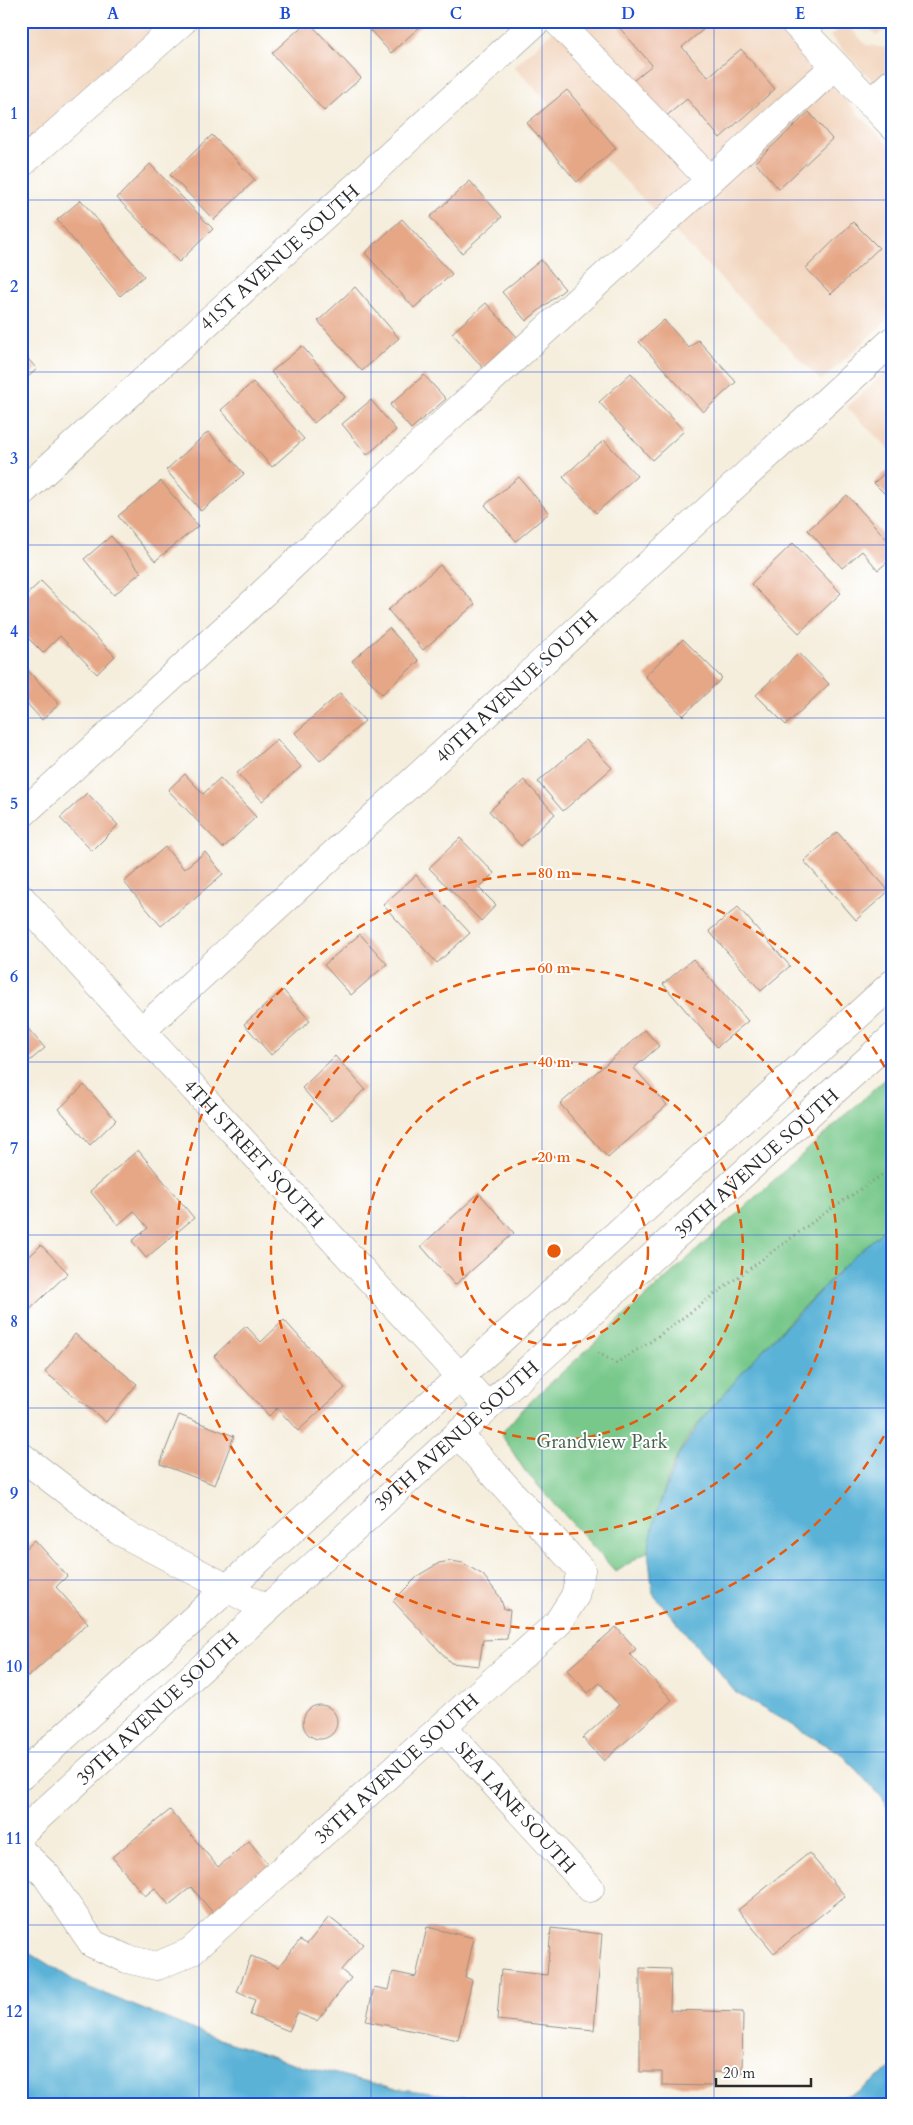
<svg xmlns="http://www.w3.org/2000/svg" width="913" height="2125" font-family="Cardo,serif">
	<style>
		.built { fill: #f2d5be }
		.green { fill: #77c88a; stroke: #517a5a }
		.water { fill: #5ab2d7; stroke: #426e81 }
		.building { fill: #e6a787 }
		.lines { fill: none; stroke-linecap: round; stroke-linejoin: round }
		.minor-casing { stroke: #908c84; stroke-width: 29 }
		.path { stroke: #908c84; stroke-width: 3; stroke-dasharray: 1 4; stroke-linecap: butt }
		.minor { stroke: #fff; stroke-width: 28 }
		.grid { fill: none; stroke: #1d4ed8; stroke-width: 1; stroke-opacity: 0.55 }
		.ring { fill: none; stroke: #e8590c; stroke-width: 2.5; stroke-dasharray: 9 6 }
		.labels { text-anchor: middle; stroke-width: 4; stroke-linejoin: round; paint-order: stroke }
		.street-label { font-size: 19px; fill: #2b2b2b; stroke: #fff }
		.park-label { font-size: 19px; fill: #46624c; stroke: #fff }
		.centre { fill: #e8590c; stroke: #fff; stroke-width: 2.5 }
		.ring-label { font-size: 15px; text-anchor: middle; font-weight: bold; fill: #e8590c; stroke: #fff; stroke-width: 4; stroke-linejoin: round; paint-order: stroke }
		.neatline { fill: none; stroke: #1d4ed8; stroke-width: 2 }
		.grid-label { font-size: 16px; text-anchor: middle; font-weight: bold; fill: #1d4ed8 }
	</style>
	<rect width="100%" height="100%" fill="#fff"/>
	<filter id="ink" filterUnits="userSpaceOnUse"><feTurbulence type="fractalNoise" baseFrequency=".02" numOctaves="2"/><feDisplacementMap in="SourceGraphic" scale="10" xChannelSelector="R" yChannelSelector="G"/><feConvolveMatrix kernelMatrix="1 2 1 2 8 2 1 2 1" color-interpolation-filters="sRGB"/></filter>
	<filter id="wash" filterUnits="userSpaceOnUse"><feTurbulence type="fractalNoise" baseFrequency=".0096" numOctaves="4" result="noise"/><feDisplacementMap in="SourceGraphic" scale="20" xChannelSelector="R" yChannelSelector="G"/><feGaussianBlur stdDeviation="1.12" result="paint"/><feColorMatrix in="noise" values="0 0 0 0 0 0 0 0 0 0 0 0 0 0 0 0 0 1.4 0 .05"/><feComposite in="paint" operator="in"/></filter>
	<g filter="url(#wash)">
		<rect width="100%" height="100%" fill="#f5eedd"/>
		<g class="built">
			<path d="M21 21H162L21 151Z"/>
			<path d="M564 21H770L892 149V316L821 381 514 67Z"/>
			<path d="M863 21H892V23L877 36Z"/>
			<path d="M846 23 866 45 887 48 892 44V101L829 35 830 36Z"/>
			<path d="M892 366V453L847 407Z"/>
		</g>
		<path class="green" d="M892 1073V1223C835 1273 781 1327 732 1385 713 1406 692 1428 679 1453 664 1482 655 1520 648 1551L616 1572 525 1471 501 1434 524 1407Z"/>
		<g class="water">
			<path d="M892 1223V1821L885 1802 842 1754 736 1693 653 1594 648 1551 656 1514 679 1454 702 1420 753 1360 850 1260Z"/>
			<path d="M25 1950 80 1984 212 2037 296 2064 393 2088 517 2104H21V1951Z"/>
			<path d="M892 2067V2104H823L859 2091Z"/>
		</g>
		<g id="blocks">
			<g class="building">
				<path d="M308 21 361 78 324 111 272 53Z"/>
				<path d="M362 21H424L425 22 391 53Z"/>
				<path d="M622 21H698L704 29 682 47 708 77 741 49 775 89 720 138 687 99 665 117 633 81 652 65 617 25Z"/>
				<path d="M567 90 616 148 577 182 527 123Z"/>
				<path d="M809 112 832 139 779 189 755 162Z"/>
				<path d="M212 135 255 180 214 220 170 175Z"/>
				<path d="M150 164 213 229 179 262 117 198Z"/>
				<path d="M470 181 502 217 462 253 430 217Z"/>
				<path d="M81 200 144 276 120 296 57 220Z"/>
				<path d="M402 219 452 274 414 308 365 253Z"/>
				<path d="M853 222 879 248 831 294 806 268Z"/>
				<path d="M541 260 565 289 526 321 502 292Z"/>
				<path d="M355 287 399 338 362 371 318 321Z"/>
				<path d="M486 303 518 338 484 369 452 333Z"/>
				<path d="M664 320 689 348 698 340 736 382 703 412 639 342Z"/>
				<path d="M302 346 345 397 314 423 271 372Z"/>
				<path d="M21 351 37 369 21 383Z"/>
				<path d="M631 373 684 431 652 460 599 402Z"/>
				<path d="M424 375 446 399 411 429 390 405Z"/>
				<path d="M253 382 304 439 272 467 221 410Z"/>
				<path d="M371 400 396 430 367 455 342 424Z"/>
				<path d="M208 432 244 474 201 511 166 470Z"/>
				<path d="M604 440 637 476 596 513 563 477Z"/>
				<path d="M892 466V501L874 483Z"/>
				<path d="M519 477 549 513 516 541 485 505Z"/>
				<path d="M161 481 198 526 155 561 118 516Z"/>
				<path d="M847 495 892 545V558L878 570 862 551 842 568 808 530Z"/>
				<path d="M111 536 141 572 114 595 84 559Z"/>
				<path d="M793 543 841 593 799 633 751 584Z"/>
				<path d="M440 565 475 604 423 650 388 610Z"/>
				<path d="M41 581 115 656 97 674 60 636 43 653 21 631V600Z"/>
				<path d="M389 628 419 661 382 694 352 661Z"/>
				<path d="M683 639 722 678 683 716 645 676Z"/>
				<path d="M799 653 829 684 786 725 756 695Z"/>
				<path d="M21 663 59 704 42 720 21 697Z"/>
				<path d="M340 693 365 721 320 761 295 733Z"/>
				<path d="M277 739 301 767 262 801 237 773Z"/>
				<path d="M586 740 612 768 563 811 538 782Z"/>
				<path d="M185 774 203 794 220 778 256 817 223 848 168 790Z"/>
				<path d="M524 780 555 814 521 846 489 811Z"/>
				<path d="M87 793 118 825 92 851 60 818Z"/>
				<path d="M837 832 889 891 856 920 804 861Z"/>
				<path d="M460 838 494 873 479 888 496 905 481 921 429 868Z"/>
				<path d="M165 847 184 869 205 852 223 874 161 926 124 882Z"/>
				<path d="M416 875 470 933 437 963 383 905Z"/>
				<path d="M738 907 790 966 761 991 709 931Z"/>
				<path d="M360 934 387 964 351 995 324 965Z"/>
				<path d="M693 959 748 1021 717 1047 663 984Z"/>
				<path d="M283 990 310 1021 271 1055 244 1024Z"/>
				<path d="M21 1021 45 1048 21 1068Z"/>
				<path d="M645 1030 659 1046 634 1068 667 1105 608 1158 560 1104Z"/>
				<path d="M335 1056 365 1089 332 1121 302 1088Z"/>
				<path d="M84 1085 116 1120 90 1145 59 1109Z"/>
				<path d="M138 1150 194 1218 146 1258 132 1241 148 1228 134 1211 118 1225 90 1191Z"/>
				<path d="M479 1193 514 1233 455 1285 421 1246Z"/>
				<path d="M41 1245 68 1273 21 1318V1265Z"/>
				<path d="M284 1320 345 1388 298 1431 277 1408 269 1416 214 1356 246 1326 261 1342Z"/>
				<path d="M75 1334 137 1384 106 1422 45 1372Z"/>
				<path d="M179 1415 234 1436 215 1485 160 1464Z"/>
				<path d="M35 1540 67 1576 56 1587 88 1623 28 1677 21 1669V1652L25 1649 21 1645V1553Z"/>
				<path d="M451 1561 463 1563 483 1575 500 1597 504 1609 510 1610 507 1639 483 1640 479 1666 451 1663 393 1601 419 1575 439 1563Z"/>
				<path d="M616 1627 636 1649 630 1654 672 1700 604 1761 583 1738 619 1705 600 1683 588 1693 567 1670Z"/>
				<circle cx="320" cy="1722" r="17"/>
				<path d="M170 1810 218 1867 249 1841 271 1868 214 1914 191 1887 169 1905 155 1888 145 1896 112 1857Z"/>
				<path d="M809 1853 845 1896 774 1953 738 1910Z"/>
				<path d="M329 1917 363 1944 341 1970 351 1978 317 2021 297 2013 289 2031 250 2015 255 2000 237 1992 251 1956 278 1967 300 1940 307 1944Z"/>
				<path d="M427 1927 474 1938 465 1977 472 1980 458 2040 366 2021 374 1987 389 1990 393 1972 416 1977Z"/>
				<path d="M551 1928 602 1934 594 2030 497 2020 501 1970 547 1975Z"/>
				<path d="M640 1968 671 1969 670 2010 743 2012 742 2073 713 2072 712 2086 662 2085V2072H640Z"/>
			</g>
		</g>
	</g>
	<g filter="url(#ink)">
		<use href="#blocks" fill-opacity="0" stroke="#908c84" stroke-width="1"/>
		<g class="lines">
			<defs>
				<g id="minor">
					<path d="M557 21 710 180"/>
					<path d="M793 21 892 125"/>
					<path d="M870 103 892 83"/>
					<path d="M21 164 183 21"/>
					<path d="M21 493 537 21"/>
					<path d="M21 815 239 616 427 438 835 66"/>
					<path d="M21 898 141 1031 488 1407"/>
					<path d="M141 1031 892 341"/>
					<path d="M21 1456 119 1531 265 1608"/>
					<path d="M443 1727 590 1888"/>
					<path d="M21 1776 892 984"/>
					<path d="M21 1833C310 1566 602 1303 892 1038"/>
					<path d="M21 1851 46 1875 93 1944 127 1959 157 1966 190 1952 557 1624 575 1596 581 1570 458 1434"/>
				</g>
			</defs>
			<use href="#minor" class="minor-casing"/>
			<path class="path" d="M598 1353 616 1363 650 1342 825 1213 892 1168"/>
			<use href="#minor" class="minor"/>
		</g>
	</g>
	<path class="grid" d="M199 21V2104M371 21V2104M542 21V2104M714 21V2104M21 200H892M21 372H892M21 545H892M21 718H892M21 890H892M21 1062H892M21 1235H892M21 1408H892M21 1580H892M21 1752H892M21 1925H892"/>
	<g class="ring">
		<circle cx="554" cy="1251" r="94"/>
		<circle cx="554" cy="1251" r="189"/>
		<circle cx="554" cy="1251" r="283"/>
		<path d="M891 1423A378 378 0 1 1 891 1079"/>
	</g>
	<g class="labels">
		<g class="street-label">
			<text transform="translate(279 257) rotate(-42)" y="7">41ST AVENUE SOUTH</text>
			<text transform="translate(516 686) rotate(-43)" y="7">40TH AVENUE SOUTH</text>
			<text transform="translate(254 1153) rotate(47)" y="7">4TH STREET SOUTH</text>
			<text transform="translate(756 1163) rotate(-42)" y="7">39TH AVENUE SOUTH</text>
			<text transform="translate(456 1435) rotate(-42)" y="7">39TH AVENUE SOUTH</text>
			<text transform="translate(157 1708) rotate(-43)" y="7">39TH AVENUE SOUTH</text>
			<text transform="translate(396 1768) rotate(-42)" y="7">38TH AVENUE SOUTH</text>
			<text transform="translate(516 1807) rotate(48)" y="7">SEA LANE SOUTH</text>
		</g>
		<g class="park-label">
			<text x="602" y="1448">Grandview Park</text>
		</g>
	</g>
	<circle cx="554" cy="1251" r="8" class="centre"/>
	<g class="ring-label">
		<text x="554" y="878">80 m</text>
		<text x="554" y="973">60 m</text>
		<text x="554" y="1067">40 m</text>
		<text x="554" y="1162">20 m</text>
	</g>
	<rect width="913" height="2125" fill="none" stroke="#fff" stroke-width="55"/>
	<path d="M716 2078v8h95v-8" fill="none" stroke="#2b2b2b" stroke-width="2.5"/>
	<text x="723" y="2078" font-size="15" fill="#2b2b2b" stroke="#ffffff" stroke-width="4" paint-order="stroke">20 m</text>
	<rect x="28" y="28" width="858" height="2070" class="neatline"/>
	<g class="grid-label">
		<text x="113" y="19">A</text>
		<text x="285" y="19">B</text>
		<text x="456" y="19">C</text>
		<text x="628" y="19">D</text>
		<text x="800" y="19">E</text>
		<text x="14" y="119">1</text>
		<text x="14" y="292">2</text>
		<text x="14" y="464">3</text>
		<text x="14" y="637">4</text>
		<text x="14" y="809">5</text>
		<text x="14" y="982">6</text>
		<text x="14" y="1154">7</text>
		<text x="14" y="1327">8</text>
		<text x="14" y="1499">9</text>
		<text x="14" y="1672">10</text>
		<text x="14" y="1844">11</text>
		<text x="14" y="2017">12</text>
	</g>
</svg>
